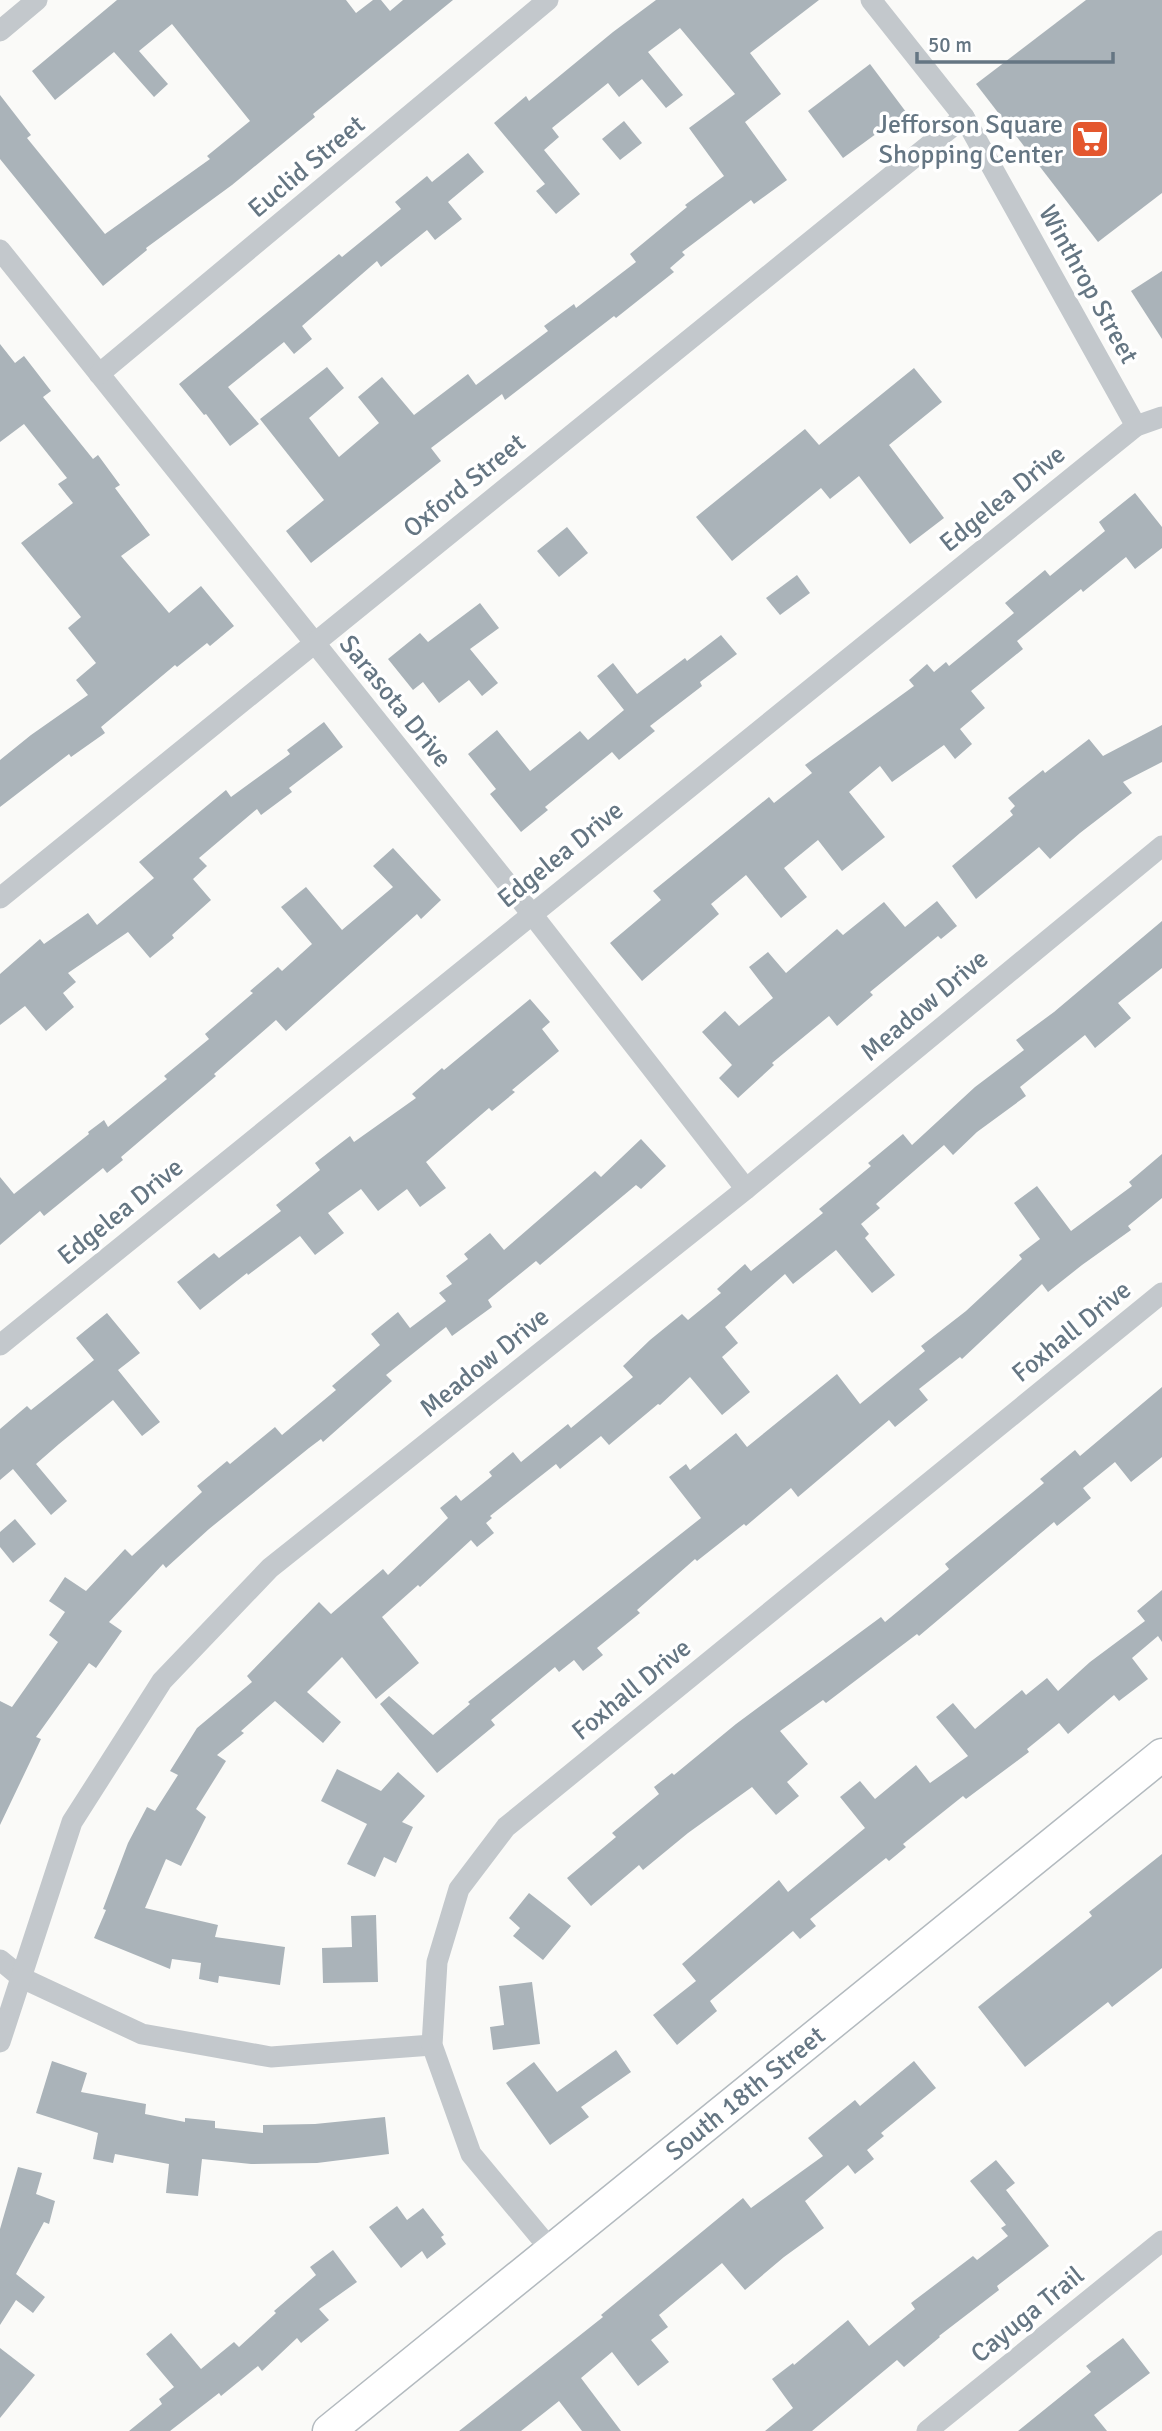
<svg xmlns="http://www.w3.org/2000/svg" width="1162" height="2431" font-family="Signika,sans-serif">
	<style>
		.building { fill: #aab3b9 }
		.lines { fill: none; stroke-linecap: round; stroke-linejoin: round }
		.secondary-casing { stroke: #b3babf; stroke-width: 35 }
		.minor { stroke: #c3c8cc; stroke-width: 21 }
		.secondary { stroke: #fff; stroke-width: 32 }
		.labels { text-anchor: middle; stroke-width: 7; stroke-linejoin: round; paint-order: stroke }
		.poi-label { font-size: 26px; fill: #657683; stroke: #fff; text-anchor: end }
		.street-label { font-size: 26px; fill: #657683; stroke: #fff }
	</style>
	<rect width="100%" height="100%" fill="#fafaf8"/>
	<g class="building">
		<path d="M117 0H346L356 13 373 0H381L390 11 403 0H453L313 114 315 117 232 185 146 248 147 250 103 286 0 159V95L31 135 27 138 105 234 210 159 207 156 250 121 172 24 139 51 168 84 154 97 114 52 55 100 32 71Z"/>
		<path d="M656 0H819L750 53 781 94 745 122 787 180 754 204 751 200 682 252 685 255 670 268 674 272 616 318 614 316 505 400 502 394 431 448 441 461 311 563 286 531 324 500 260 419 327 367 344 388 309 418 339 457 379 423 358 397 382 377 414 415 468 374 476 385 548 331 544 326 574 304 576 308 636 262 630 254 687 207 685 205 724 176 689 128 735 94 680 28 648 52 683 95 666 108 642 79 619 97 608 83 552 128 559 137 544 150 580 194 556 214 536 191 545 184 494 123 526 96 529 101 613 32Z"/>
		<path d="M1086 0H1162V193L1098 242 976 84Z"/>
		<path d="M870 64 906 112 843 158 808 111Z"/>
		<path d="M624 121 642 143 620 160 602 139Z"/>
		<path d="M468 153 484 172 448 202 462 219 435 240 427 230 381 267 377 261 302 326 312 339 294 354 284 342 228 387 259 424 230 446 206 414 204 415 179 384 339 254 342 257 401 209 395 202 427 176 432 182Z"/>
		<path d="M1162 271V339L1131 291Z"/>
		<path d="M0 344 15 363 24 356 51 391 43 397 93 459 98 455 120 485 115 488 150 535 121 556 169 613 201 586 234 626 210 646 207 643 177 667 175 665 101 727 105 733 71 757 69 754 0 807V760L31 735 88 695 76 680 96 663 68 628 81 617 21 543 73 503 58 484 67 478 24 424 0 442Z"/>
		<path d="M914 368 942 402 889 445 944 518 910 544 859 476 830 499 821 488 732 561 696 517 805 429 819 445Z"/>
		<path d="M1135 493 1162 527V548L1135 569 1126 557 1083 592 1081 589 1017 641 1023 649 971 691 985 708 960 729 972 744 955 759 944 745 892 782 880 766 849 792 885 837 842 871 818 840 784 868 807 897 781 918 746 875 711 904 719 914 642 981 610 943 661 900 653 891 769 797 774 803 812 773 805 765 914 686 909 680 927 664 934 672 946 662 949 666 1014 613 1005 603 1045 570 1050 576 1105 531 1099 522Z"/>
		<path d="M567 527 588 553 559 577 537 551Z"/>
		<path d="M797 575 810 593 780 615 766 598Z"/>
		<path d="M480 603 499 628 470 649 498 683 482 696 469 680 439 703 423 682 413 690 388 659 420 633 428 642Z"/>
		<path d="M721 635 737 654 700 682 702 686 650 726 655 731 619 760 612 752 545 807 548 810 521 832 490 794 496 789 468 754 497 730 530 771 580 731 588 740 624 710 597 676 613 663 637 694 685 658 687 661Z"/>
		<path d="M324 722 343 747 289 788 292 792 261 815 257 809 199 858 207 866 193 879 211 900 172 935 174 938 150 958 128 932 68 973 76 982 63 993 74 1007 46 1031 25 1006 0 1025V974L40 939 44 944 88 913 97 925 154 878 139 862 226 790 231 797 290 754 287 750Z"/>
		<path d="M1162 725V762L1123 782 1132 793 1080 833 1050 859 1039 847 976 899 952 866 1013 815 1010 811 1015 806 1008 798 1043 770 1045 773 1089 739 1103 756Z"/>
		<path d="M393 848 441 900 421 919 417 914 286 1031 276 1020 214 1074 216 1076 121 1157 123 1160 107 1173 103 1168 44 1216 40 1211 0 1245V1177L14 1194 89 1134 88 1132 104 1120 108 1127 167 1079 164 1076 209 1039 205 1034 253 993 250 991 278 967 282 971 312 944 281 907 306 887 342 930 393 887 373 866Z"/>
		<path d="M937 901 957 926 941 939 938 936 870 992 873 995 837 1026 829 1016 772 1063 774 1065 738 1098 719 1078 732 1065 702 1032 725 1011 739 1026 773 998 749 967 768 952 786 973 837 929 843 935 884 902 905 927Z"/>
		<path d="M1162 921V968L1118 1003 1131 1018 1095 1048 1085 1035 1020 1087 1026 1096 977 1132 953 1155 944 1145 876 1204 880 1208 861 1224 869 1234 865 1238 895 1275 872 1293 836 1250 793 1284 785 1274 725 1327 738 1343 722 1357 750 1392 722 1415 690 1377 660 1405 658 1404 609 1445 601 1436 560 1469 556 1464 490 1516 492 1518 486 1523 494 1533 477 1547 471 1540 420 1587 418 1585 382 1617 419 1663 376 1699 342 1657 307 1692 341 1722 323 1743 275 1701 241 1731 244 1733 217 1755 226 1761 196 1809 206 1817 181 1866 166 1859 145 1908 218 1925 215 1937 285 1947 280 1985 219 1976 218 1983 199 1979 201 1963 172 1959 170 1969 94 1938 106 1910 103 1909 128 1843 147 1807 155 1811 178 1775 170 1771 197 1728 252 1682 247 1676 319 1602 331 1614 383 1569 388 1575 448 1518 440 1508 456 1495 461 1501 492 1476 489 1472 513 1452 521 1462 568 1424 571 1428 633 1377 623 1366 650 1340 682 1314 688 1320 721 1293 717 1289 745 1264 751 1271 823 1213 819 1209 871 1166 868 1163 903 1134 912 1145 975 1087 1024 1050 1016 1040 1054 1012Z"/>
		<path d="M530 999 550 1022 542 1029 559 1051 512 1090 515 1092 492 1111 489 1108 426 1162 446 1188 420 1207 407 1189 378 1211 361 1189 328 1213 344 1233 315 1255 300 1236 248 1275 247 1273 200 1310 177 1282 214 1253 219 1258 281 1211 276 1205 320 1170 315 1163 350 1136 354 1142 416 1098 412 1094 442 1068 444 1070Z"/>
		<path d="M641 1139 666 1166 641 1189 636 1185 540 1265 536 1261 488 1300 492 1307 452 1336 446 1327 386 1375 392 1381 323 1442 321 1439 309 1448 209 1529 166 1568 163 1564 109 1622 122 1631 96 1668 89 1663 36 1737 41 1739 0 1825V1701L12 1707 58 1642 49 1635 65 1612 49 1601 65 1577 86 1591 125 1549 132 1556 202 1492 197 1486 227 1461 230 1464 275 1427 282 1435 336 1390 332 1386 380 1345 371 1334 398 1312 410 1328 446 1301 439 1293 452 1284 446 1276 468 1259 464 1254 490 1233 504 1250 595 1171 601 1177Z"/>
		<path d="M1162 1154V1198L1128 1226 1131 1230 1082 1265 1048 1292 1042 1284 962 1359 960 1357 919 1389 928 1400 895 1427 889 1420 798 1497 791 1488 746 1526 744 1524 697 1561 695 1559 637 1610 640 1613 597 1648 603 1655 583 1671 574 1660 559 1672 555 1667 491 1720 495 1725 437 1773 380 1704 389 1696 433 1735 470 1704 468 1702 701 1518 669 1477 686 1464 690 1470 736 1433 747 1447 837 1374 860 1404 925 1351 921 1346 966 1311 1022 1259 1019 1255 1040 1239 1014 1203 1037 1186 1071 1231 1132 1186 1129 1182Z"/>
		<path d="M107 1313 140 1353 118 1370 160 1422 142 1436 113 1400 59 1444 36 1464 67 1501 51 1515 13 1469 0 1480V1429L27 1406 31 1410 94 1360 76 1338Z"/>
		<path d="M1162 1387V1457L1131 1482 1115 1462 1083 1488 1091 1498 1057 1526 1054 1522 919 1636 917 1634 826 1703 823 1700 780 1731 808 1764 787 1782 799 1796 776 1815 752 1787 688 1833 643 1870 639 1865 591 1906 567 1878 616 1837 612 1833 659 1794 654 1787 672 1773 674 1775 736 1724 881 1617 885 1622 949 1569 945 1564 1044 1483 1040 1479 1075 1450 1080 1456Z"/>
		<path d="M15 1519 36 1544 13 1563 0 1547V1532Z"/>
		<path d="M1162 1590V1642L1158 1636 1132 1658 1148 1679 1119 1701 1114 1695 1068 1734 1059 1723 1027 1749 1029 1752 966 1799 963 1796 903 1844 906 1847 889 1861 886 1858 810 1919 816 1926 800 1939 793 1931 710 2001 717 2011 677 2045 653 2015 696 1981 682 1964 779 1880 788 1892 865 1828 840 1797 860 1781 875 1799 916 1765 930 1783 968 1756 936 1717 953 1703 975 1729 1022 1690 1026 1695 1047 1678 1058 1691 1090 1662 1145 1621 1137 1611Z"/>
		<path d="M337 1769 381 1791 398 1772 425 1796 402 1822 413 1827 396 1863 384 1857 375 1877 347 1864 367 1824 321 1801Z"/>
		<path d="M1162 1854V1968L1112 2007 1108 2002 1025 2067 978 2007 1092 1916 1089 1912Z"/>
		<path d="M529 1893 571 1926 543 1960 513 1936 520 1928 509 1918Z"/>
		<path d="M376 1915 378 1982 323 1983 322 1948 352 1947 351 1916Z"/>
		<path d="M532 1982 540 2044 493 2050 490 2027 504 2025 499 1986Z"/>
		<path d="M616 2050 631 2072 581 2107 589 2117 550 2145 506 2083 534 2062 557 2092Z"/>
		<path d="M52 2061 87 2073 81 2092 146 2104 145 2114 185 2122V2118L215 2121V2128L263 2133V2125L315 2124 385 2117 389 2154 317 2163 251 2164 202 2159 198 2196 166 2193 169 2164 115 2154 113 2163 93 2159 98 2133 36 2113Z"/>
		<path d="M914 2061 936 2088 881 2133 884 2136 867 2150 874 2159 855 2174 848 2165 805 2201 824 2228 784 2257 745 2290 722 2263 659 2315 668 2327 651 2340 669 2362 638 2386 612 2352 581 2378 621 2431H582L559 2401 521 2431H459L603 2317 601 2315 743 2198 751 2208 823 2156 808 2138 855 2100 860 2106Z"/>
		<path d="M996 2160 1015 2183 1006 2190 1049 2246 997 2286 999 2290 939 2336 940 2337 904 2367 897 2360 812 2431H765L793 2408 772 2379 793 2363 794 2365 848 2320 869 2346 915 2309 911 2303 973 2256 977 2260 1008 2236 1001 2228 1006 2225 970 2181Z"/>
		<path d="M18 2167 42 2173 36 2194 55 2201 49 2224 44 2222 16 2274 45 2297 33 2313 16 2300 0 2325V2229Z"/>
		<path d="M397 2206 407 2220 423 2208 444 2235 441 2237 446 2244 427 2259 422 2251 401 2268 369 2227Z"/>
		<path d="M333 2250 357 2282 319 2309 329 2320 301 2343 297 2338 262 2371 258 2366 221 2396 219 2393 170 2431H129L162 2404 159 2399 174 2387 146 2354 171 2333 201 2369 234 2342 239 2347 276 2313 274 2311 316 2275 310 2267Z"/>
		<path d="M1123 2338 1150 2373 1094 2415 1107 2431H1018L1091 2372 1086 2366Z"/>
		<path d="M0 2348 35 2375 0 2418Z"/>
	</g>
	<g class="lines">
		<defs>
			<path id="secondary" d="M329 2431 1162 1755"/>
		</defs>
		<use href="#secondary" class="secondary-casing"/>
		<g class="minor">
			<path d="M871 0 964 117 1136 426"/>
			<path d="M0 31 37 0"/>
			<path d="M0 250 531 913 746 1189"/>
			<path d="M99 374 548 0"/>
			<path d="M0 898 964 117"/>
			<path d="M0 1345 1136 426 1162 417"/>
			<path d="M0 1960 22 1978 142 2034 271 2057 432 2045"/>
			<path d="M0 2042 72 1822 162 1681 270 1568 746 1189 1162 846"/>
			<path d="M551 2250 471 2154 432 2045 437 1962 459 1889 506 1827 1162 1293"/>
			<path d="M927 2431 1162 2241"/>
		</g>
		<use href="#secondary" class="secondary"/>
	</g>
	<defs>
		<symbol id="supermarket-square" viewBox="-11 -11 22 22"><rect x="-9" y="-9" width="18" height="18" rx="4" fill="#e4572e" stroke="#fff"/><path d="M-6-5.5h2.5l.6 2H6L4.5 2H-2.5L-4.4-4H-6ZM-1.5 3.2a1.3 1.3 0 1 0 .1 0ZM3 3.2a1.3 1.3 0 1 0 .1 0Z" fill="#fff"/></symbol>
	</defs>
	<g fill-rule="evenodd">
		<use href="#supermarket-square" x="1068" y="117" width="44" height="44"/>
	</g>
	<g class="labels">
		<g class="poi-label">
			<text x="1063" y="133">Jefforson Square<tspan x="1063" dy="30">Shopping Center</tspan></text>
		</g>
		<g class="street-label">
			<text transform="translate(306 166) rotate(-40)" y="9">Euclid Street</text>
			<text transform="translate(1089 284) rotate(61)" y="9">Winthrop Street</text>
			<text transform="translate(464 485) rotate(-39)" y="9">Oxford Street</text>
			<text transform="translate(1002 498) rotate(-39)" y="9">Edgelea Drive</text>
			<text transform="translate(396 701) rotate(51)" y="9">Sarasota Drive</text>
			<text transform="translate(560 854) rotate(-39)" y="9">Edgelea Drive</text>
			<text transform="translate(924 1005) rotate(-40)" y="9">Meadow Drive</text>
			<text transform="translate(120 1211) rotate(-39)" y="9">Edgelea Drive</text>
			<text transform="translate(1071 1331) rotate(-39)" y="9">Foxhall Drive</text>
			<text transform="translate(484 1362) rotate(-39)" y="9">Meadow Drive</text>
			<text transform="translate(631 1689) rotate(-39)" y="9">Foxhall Drive</text>
			<text transform="translate(745 2093) rotate(-39)" y="9">South 18th Street</text>
			<text transform="translate(1027 2314) rotate(-39)" y="9">Cayuga Trail</text>
		</g>
	</g>
	<path d="M917 52v10h196v-10" fill="none" stroke="#657683" stroke-width="3.5"/>
	<text x="928" y="52" font-size="21" fill="#657683" stroke="#ffffff" stroke-width="5" paint-order="stroke">50 m</text>
</svg>
